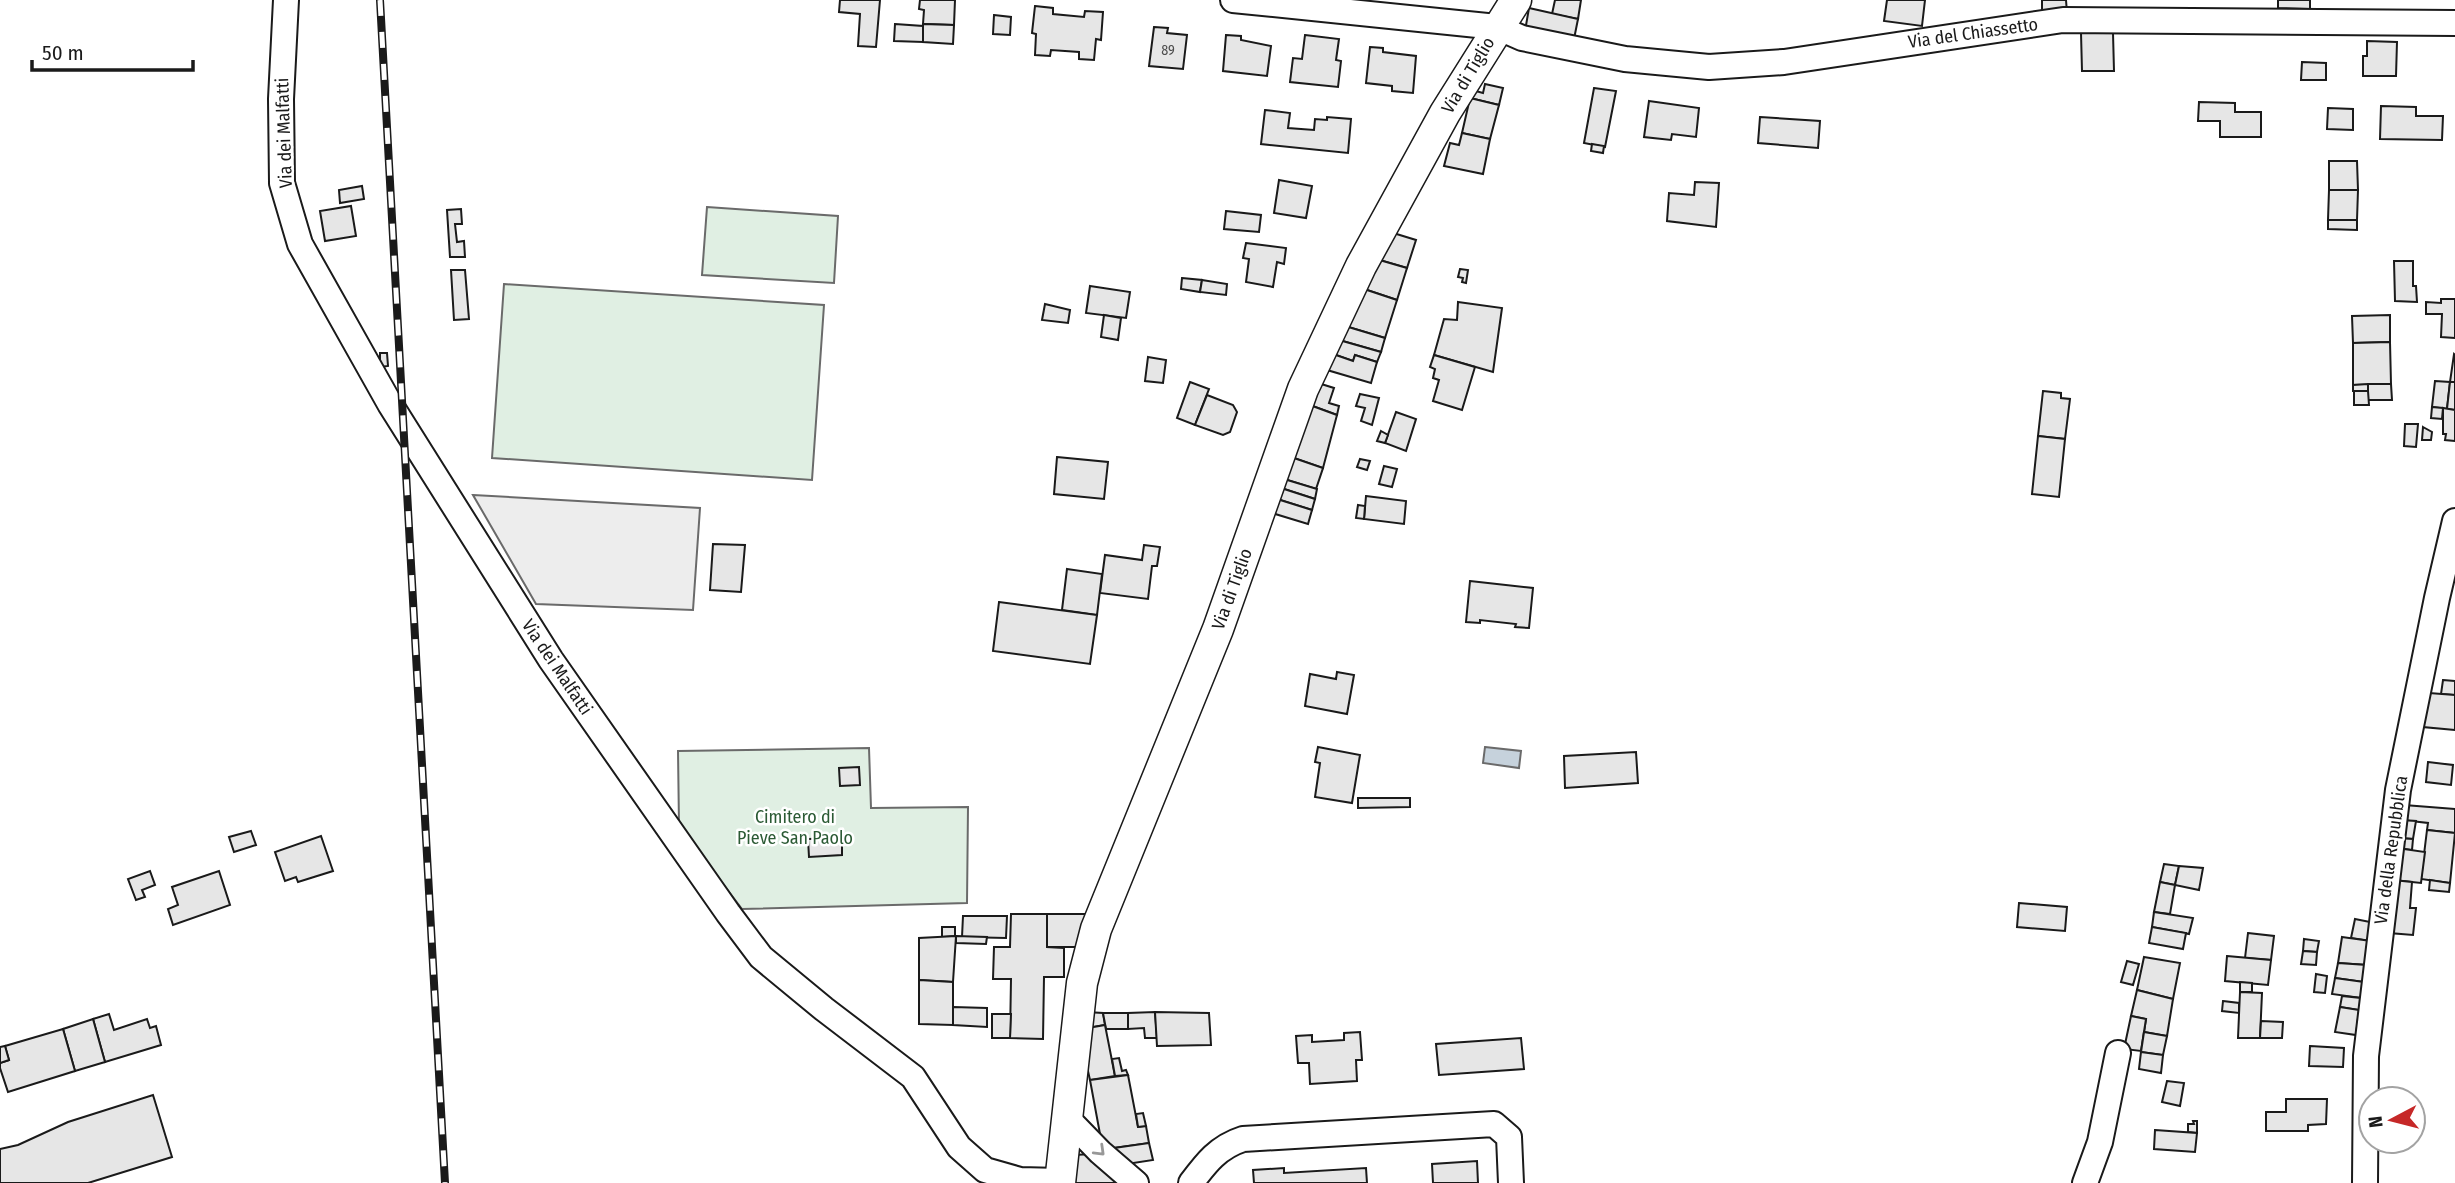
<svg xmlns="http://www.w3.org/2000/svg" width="2455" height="1183" font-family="'Fira Sans Condensed',sans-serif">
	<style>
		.green { fill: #e0efe3; stroke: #6a6a6a; stroke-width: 2 }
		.parking { fill: #ededed; stroke: #6a6a6a; stroke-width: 2 }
		.water { fill: #c6d2dc; stroke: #6a6a6a; stroke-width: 2 }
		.building { fill: #e6e6e6; stroke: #1a1a1a; stroke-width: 2 }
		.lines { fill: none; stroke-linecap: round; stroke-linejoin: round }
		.minor-casing { stroke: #1a1a1a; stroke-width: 28 }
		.major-casing { stroke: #1a1a1a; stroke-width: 33 }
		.minor { stroke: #fff; stroke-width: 24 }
		.major { stroke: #fff; stroke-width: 30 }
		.rail-casing { stroke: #1a1a1a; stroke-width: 8 }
		.rail { stroke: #fff; stroke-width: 5; stroke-dasharray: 16; stroke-linecap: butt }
		.oneway { stroke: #989898 }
		.labels { text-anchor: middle; stroke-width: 5; stroke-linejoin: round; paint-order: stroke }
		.number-label { font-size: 14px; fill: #4d4d4d }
		.street-label { font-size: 18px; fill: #1a1a1a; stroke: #fff }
		.park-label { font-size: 18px; fill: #2b5a34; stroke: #fff }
	</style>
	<rect width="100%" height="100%" fill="#fff"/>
	<g class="green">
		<path d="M707 207 838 216 834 283 702 275Z"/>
		<path d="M504 284 824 305 812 480 492 458Z"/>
		<path d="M869 748 871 808 968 807 967 903 742 909 679 826 678 751Z"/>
	</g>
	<path class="parking" d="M473 495 700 508 693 610 536 604Z"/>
	<path class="water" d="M1485 747 1521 751 1519 768 1483 763Z"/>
	<g class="building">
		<path d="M840 0H880L876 47 858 46 860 14 839 12Z"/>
		<path d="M920 0H955L954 25 923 24 924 10 919 9Z"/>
		<path d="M1555 0H1581L1578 19 1552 14Z"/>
		<path d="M1887 0H1925L1922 26 1884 21Z"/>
		<path d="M2042 0H2066L2067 13 2042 16Z"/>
		<path d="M2278 0H2310V9L2278 8Z"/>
		<path d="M1035 6 1053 8V14L1084 17 1085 11 1103 12 1101 40 1096 39 1094 60 1079 59V52L1051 50 1050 56 1035 55 1036 34 1032 33Z"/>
		<path d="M1529 8 1578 19 1574 39 1525 31Z"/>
		<path d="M994 15 1011 17 1010 35 993 34Z"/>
		<path d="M895 24 923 26V42L894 41Z"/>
		<path d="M923 24 954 25 953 44 923 42Z"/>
		<path d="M1154 27 1168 28 1167 33 1187 35 1183 69 1149 66Z"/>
		<path d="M2081 33H2113L2114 71H2082Z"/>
		<path d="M1226 35 1241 36V40L1271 46 1267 76 1223 71Z"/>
		<path d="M1305 35 1339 39 1336 60 1341 61 1338 87 1290 82 1293 58 1302 59Z"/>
		<path d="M2367 41 2397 42 2396 76H2363V56H2367Z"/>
		<path d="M1370 47 1383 48V52L1416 56 1413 93 1392 91V86L1366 83Z"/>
		<path d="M2302 62 2326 63V80H2301Z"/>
		<path d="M1485 84 1503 88 1499 105 1470 98 1472 90 1483 93Z"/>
		<path d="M1594 88 1616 91 1605 147 1584 143Z"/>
		<path d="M1470 98 1499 105 1490 139 1462 133Z"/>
		<path d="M1649 101 1699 108 1696 137 1672 134 1671 140 1644 137Z"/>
		<path d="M2199 102 2235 103V112H2261V137H2220V121H2198Z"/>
		<path d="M2381 106 2416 107V116H2443L2442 140 2380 139Z"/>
		<path d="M2328 108 2353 109V130L2327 129Z"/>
		<path d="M1265 110 1290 113 1288 128 1314 130 1315 119 1327 120V117L1351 119 1348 153 1261 144Z"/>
		<path d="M1760 117 1820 121 1818 148 1758 143Z"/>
		<path d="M1462 133 1490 139 1483 174 1444 166 1450 143 1459 145Z"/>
		<path d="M1592 144 1604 146 1603 153 1591 151Z"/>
		<path d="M2329 161H2357L2358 190H2329Z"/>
		<path d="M1279 180 1312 186 1306 218 1274 213Z"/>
		<path d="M1695 182 1719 183 1716 227 1667 221 1669 193 1694 195Z"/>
		<path d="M362 186 364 199 340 203 339 190Z"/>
		<path d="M2329 190H2358L2357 220H2328Z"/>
		<path d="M351 206 356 236 325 241 320 211Z"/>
		<path d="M461 209 462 224H455L457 242 464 241 465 257H450L447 210Z"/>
		<path d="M1226 211 1261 215 1259 232 1224 229Z"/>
		<path d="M2328 220H2357V230L2328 229Z"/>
		<path d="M1390 232 1416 240 1407 268 1376 259Z"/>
		<path d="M1246 243 1286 248 1284 264 1277 262 1273 287 1246 282 1249 259 1243 258Z"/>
		<path d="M1376 259 1407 268 1397 300 1361 288Z"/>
		<path d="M2394 261H2413V286H2416L2417 302 2395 301Z"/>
		<path d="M1460 269 1468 270 1466 283 1462 282 1463 278 1458 277Z"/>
		<path d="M451 270H465L469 319 454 320Z"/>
		<path d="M1182 278 1202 280 1200 292 1181 289Z"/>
		<path d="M1202 280 1227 284 1226 295 1200 292Z"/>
		<path d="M1090 286 1130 292 1126 318 1086 313Z"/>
		<path d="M1361 288 1397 300 1385 338 1345 326Z"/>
		<path d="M2441 299H2455V338L2441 337 2442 314H2426V302L2441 303Z"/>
		<path d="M1458 302 1502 308 1493 372 1434 355 1444 319 1457 320Z"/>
		<path d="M1045 304 1070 310 1068 323 1042 320Z"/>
		<path d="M1104 315 1121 318 1118 340 1101 337Z"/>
		<path d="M2390 315V342L2353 343 2352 316Z"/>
		<path d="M1345 326 1385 338 1381 352 1339 340Z"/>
		<path d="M1339 340 1381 352 1377 362 1355 355 1353 361 1333 354Z"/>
		<path d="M2390 342 2391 384 2353 385V343Z"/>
		<path d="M380 353H387L388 366 380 367Z"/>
		<path d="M1333 354 1353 361 1355 355 1377 362 1371 383 1327 370Z"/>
		<path d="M2454 354 2455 355V382H2450Z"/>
		<path d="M1434 355 1475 367 1462 410 1433 401 1439 380 1433 378 1435 369 1430 367Z"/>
		<path d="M1148 357 1166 360 1163 383 1145 381Z"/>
		<path d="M2435 381 2450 382 2447 409 2432 407Z"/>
		<path d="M1190 382 1209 389 1195 425 1177 418Z"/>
		<path d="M2450 382H2455V410L2447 409Z"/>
		<path d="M1318 383 1334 388 1329 403 1339 406 1337 415 1307 404Z"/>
		<path d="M2368 384V391H2353V385Z"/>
		<path d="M2368 384H2391L2392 400H2368Z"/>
		<path d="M2043 391 2061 393V398L2070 399 2065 439 2038 436Z"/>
		<path d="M2354 391H2368L2369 405H2354Z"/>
		<path d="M1360 394 1379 398 1372 425 1361 421 1365 408 1356 406Z"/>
		<path d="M1207 395 1233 405 1237 412 1230 432 1223 435 1195 425Z"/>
		<path d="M1307 404 1337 415 1323 468 1291 457Z"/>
		<path d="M2432 407 2443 408 2442 419 2431 418Z"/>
		<path d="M2443 408 2455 410V441L2445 440 2446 434H2443Z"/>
		<path d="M1396 412 1416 419 1406 451 1385 443Z"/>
		<path d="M2405 424H2418L2416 447 2404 446Z"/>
		<path d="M2423 427 2432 432 2431 440H2422Z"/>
		<path d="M1381 431 1388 435 1385 443 1377 441Z"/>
		<path d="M2038 436 2065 439 2059 497 2032 494Z"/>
		<path d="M1057 457 1108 462 1104 499 1054 494Z"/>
		<path d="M1291 457 1323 468 1316 489 1284 479Z"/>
		<path d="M1360 459 1370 461 1367 470 1357 467Z"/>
		<path d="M1384 466 1397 469 1392 487 1379 484Z"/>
		<path d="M1284 479 1317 489 1315 499 1281 488Z"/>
		<path d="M1281 488 1315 499 1312 510 1277 499Z"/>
		<path d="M1366 496 1406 501 1404 524 1364 519Z"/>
		<path d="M1277 499 1312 510 1308 524 1272 513Z"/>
		<path d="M1358 505 1365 506 1364 519 1356 518Z"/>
		<path d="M713 544 745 545 741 592 710 590Z"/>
		<path d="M1144 545 1160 547 1157 566H1152L1148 599 1100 593 1105 555 1142 560Z"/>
		<path d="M1067 569 1102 574 1097 615 1062 610Z"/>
		<path d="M1470 581 1533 588 1529 628 1515 627 1516 624 1480 620V623L1466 622Z"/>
		<path d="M999 602 1097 615 1090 664 993 651Z"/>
		<path d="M1337 672 1354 675 1347 714 1305 706 1310 674 1336 679Z"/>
		<path d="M2443 680 2455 681V695L2441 694Z"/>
		<path d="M2429 693 2455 695V730L2423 727Z"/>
		<path d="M1318 747 1360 755 1352 803 1315 797 1320 763 1315 762Z"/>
		<path d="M1636 752 1638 783 1565 788 1564 756Z"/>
		<path d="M2428 762 2453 765 2451 785 2426 782Z"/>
		<path d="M859 767 860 785 840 786 839 768Z"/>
		<path d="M1358 798H1410V807L1358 808Z"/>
		<path d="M2404 805 2455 809V833L2427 830 2428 823 2401 820Z"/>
		<path d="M2401 820 2416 821 2413 839 2398 838Z"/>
		<path d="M2427 830 2455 833 2450 883 2421 879Z"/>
		<path d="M251 831 256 845 234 852 229 837Z"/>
		<path d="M321 836 333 871 298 882 296 877 285 881 275 852Z"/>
		<path d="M842 838V855L809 857 808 839Z"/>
		<path d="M2398 838 2413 839 2412 850 2397 848Z"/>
		<path d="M2397 848 2425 852 2421 883 2393 880Z"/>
		<path d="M2164 864 2179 866 2175 885 2160 882Z"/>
		<path d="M2179 866 2203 868 2199 890 2175 885Z"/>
		<path d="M150 871 155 885 142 890 145 897 136 900 128 879Z"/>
		<path d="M219 871 230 905 173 925 168 909 178 905 172 887Z"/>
		<path d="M2393 880 2412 882 2410 908H2416L2413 935 2389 933Z"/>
		<path d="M2430 880 2450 883 2449 892 2429 890Z"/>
		<path d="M2160 882 2175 885 2170 914 2154 912Z"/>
		<path d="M2019 903 2067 907 2065 931 2017 927Z"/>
		<path d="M2154 912 2193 918 2189 934 2152 927Z"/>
		<path d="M1011 914H1047V947L1064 948V977H1044L1043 1039 1010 1038 1011 979H993L994 947H1010Z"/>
		<path d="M1047 914H1087L1082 947H1047Z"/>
		<path d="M963 916H1007L1006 938 962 937Z"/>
		<path d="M2355 919 2375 923 2371 941 2351 938Z"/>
		<path d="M942 927H955V936L942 937Z"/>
		<path d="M2152 927 2186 933 2183 949 2149 943Z"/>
		<path d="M2248 933 2274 936 2271 960 2245 958Z"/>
		<path d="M956 936 953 982 919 980V938Z"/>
		<path d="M956 936 987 937 986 944 956 943Z"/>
		<path d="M2342 937 2371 941 2367 965 2338 963Z"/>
		<path d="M2304 939 2319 941 2317 952 2303 951Z"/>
		<path d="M2303 951 2317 952 2316 965 2301 964Z"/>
		<path d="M2227 956 2271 960 2268 985 2225 981Z"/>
		<path d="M2144 957 2180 963 2173 999 2137 990Z"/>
		<path d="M2127 961 2139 964 2133 985 2121 982Z"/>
		<path d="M2338 963 2367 965 2364 982 2335 978Z"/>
		<path d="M2316 974 2327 976 2325 993 2314 992Z"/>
		<path d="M2335 978 2364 982 2361 998 2332 994Z"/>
		<path d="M919 980 953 982V1025L919 1024Z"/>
		<path d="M2240 982 2252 983V992H2240Z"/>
		<path d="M2137 990 2173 999 2167 1036 2144 1032 2146 1019 2131 1016Z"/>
		<path d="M2240 992 2262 993 2260 1038H2238Z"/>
		<path d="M2342 996 2361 998 2359 1010 2340 1007Z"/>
		<path d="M2223 1001 2239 1003V1013L2222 1011Z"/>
		<path d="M953 1007 987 1008V1027L953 1025Z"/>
		<path d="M2340 1007 2359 1010 2356 1035 2335 1032Z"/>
		<path d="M1086 1012 1103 1013 1105 1025 1082 1029Z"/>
		<path d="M1155 1012 1157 1038H1145L1144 1028 1128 1029V1013Z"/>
		<path d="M1155 1012 1209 1013 1211 1045 1157 1046Z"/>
		<path d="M1103 1013H1128V1029H1106Z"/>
		<path d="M109 1014 114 1030 147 1019 150 1028 156 1026 161 1045 105 1062 93 1019Z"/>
		<path d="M992 1014H1011L1010 1038H992Z"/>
		<path d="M2131 1016 2146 1019 2141 1051 2124 1049Z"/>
		<path d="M93 1019 105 1062 75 1071 63 1029Z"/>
		<path d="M2261 1021 2283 1022 2282 1038H2260Z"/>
		<path d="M1105 1025 1115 1076 1090 1080 1082 1045V1029Z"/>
		<path d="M63 1029 75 1071 8 1092 0 1068V1063L9 1060 5 1046Z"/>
		<path d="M1360 1032 1362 1060H1356L1357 1081 1310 1084 1309 1063H1298L1296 1036 1312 1035V1042L1344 1040V1033Z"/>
		<path d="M2144 1032 2167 1036 2163 1055 2141 1052Z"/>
		<path d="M1521 1038 1524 1069 1439 1075 1436 1044Z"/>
		<path d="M5 1046 9 1060 0 1063V1047Z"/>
		<path d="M2310 1046 2344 1048 2343 1067 2309 1066Z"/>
		<path d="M2141 1052 2163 1055 2161 1073 2139 1069Z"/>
		<path d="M1119 1058 1122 1071 1126 1070 1128 1075 1115 1076 1112 1059Z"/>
		<path d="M1128 1075 1138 1127 1146 1126 1149 1143 1107 1149 1100 1134 1090 1080Z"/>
		<path d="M2167 1081 2184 1083 2180 1106 2162 1102Z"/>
		<path d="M153 1095 172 1157 88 1183H0V1149L18 1145 68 1122Z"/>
		<path d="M2286 1099H2327L2326 1124 2308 1125V1131H2266V1112H2286Z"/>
		<path d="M1143 1113 1146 1126 1138 1127 1136 1114Z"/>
		<path d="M2193 1121H2197V1133L2188 1132V1124H2194Z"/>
		<path d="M2155 1130 2197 1133 2195 1152 2154 1149Z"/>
		<path d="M1149 1143 1153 1160 1127 1164 1107 1149Z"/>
		<path d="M1092 1154 1117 1183H1072L1074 1155Z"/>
		<path d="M1477 1161 1478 1183H1433L1432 1164Z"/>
		<path d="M1284 1168V1173L1366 1168 1367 1183H1254L1253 1170Z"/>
	</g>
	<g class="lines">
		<defs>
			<g id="minor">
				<path d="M286 0 281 99 282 183 300 244 390 404 551 660 728 913 761 957 824 1009 913 1077 959 1147 985 1170 1020 1180 1060 1181"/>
				<path d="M1233 0 1497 27 1522 38 1625 59 1709 67 1784 62 2063 20 2455 23"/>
				<path d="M1066 1117 1100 1152 1136 1183"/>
				<path d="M1191 1183C1206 1163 1218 1147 1243 1139L1494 1124 1509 1137 1511 1183"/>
				<path d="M2085 1183 2100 1142 2118 1053"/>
				<path d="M2365 1183 2366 1056 2398 790 2437 598 2455 521"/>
			</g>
			<path id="major" d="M1060 1183 1082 983 1096 929 1218 629 1303 389 1361 266 1445 113 1516 0"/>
		</defs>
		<use href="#minor" class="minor-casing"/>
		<use href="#major" class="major-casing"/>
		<use href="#minor" class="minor"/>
		<use href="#major" class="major"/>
		<defs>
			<path id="rail" d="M380 0 445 1183"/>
		</defs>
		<use href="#rail" class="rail-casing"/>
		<use href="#rail" class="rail"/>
	</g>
	<defs><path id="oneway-chevron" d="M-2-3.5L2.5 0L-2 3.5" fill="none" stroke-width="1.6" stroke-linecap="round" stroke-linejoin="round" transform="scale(1.75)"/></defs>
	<use class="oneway" href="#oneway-chevron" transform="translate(1100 1151) rotate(44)"/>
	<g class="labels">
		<g class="number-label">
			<text x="1168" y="55">89</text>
		</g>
		<g class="street-label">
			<text transform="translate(1973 33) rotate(-8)" y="6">Via del Chiassetto</text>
			<text transform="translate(1468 75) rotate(-59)" y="6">Via di Tiglio</text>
			<text transform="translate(284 133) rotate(-92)" y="6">Via dei Malfatti</text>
			<text transform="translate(1232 589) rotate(-70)" y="6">Via di Tiglio</text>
			<text transform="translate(557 667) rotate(56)" y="6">Via dei Malfatti</text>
			<text transform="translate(2391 850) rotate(-82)" y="6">Via della Repubblica</text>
		</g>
		<g class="park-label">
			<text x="795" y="823">Cimitero di<tspan x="795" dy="21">Pieve San Paolo</tspan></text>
		</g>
	</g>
	<g transform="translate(2392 1120) rotate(263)"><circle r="33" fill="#ffffff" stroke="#a3a3a3" stroke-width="2"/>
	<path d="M0-5L12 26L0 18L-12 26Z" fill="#c62828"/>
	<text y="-10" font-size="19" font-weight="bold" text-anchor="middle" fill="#1a1a1a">N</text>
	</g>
	<path d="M32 60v10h161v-10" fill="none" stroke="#1a1a1a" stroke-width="3.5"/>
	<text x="42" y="60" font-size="21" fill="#1a1a1a" stroke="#ffffff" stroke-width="5" paint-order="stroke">50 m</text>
</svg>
